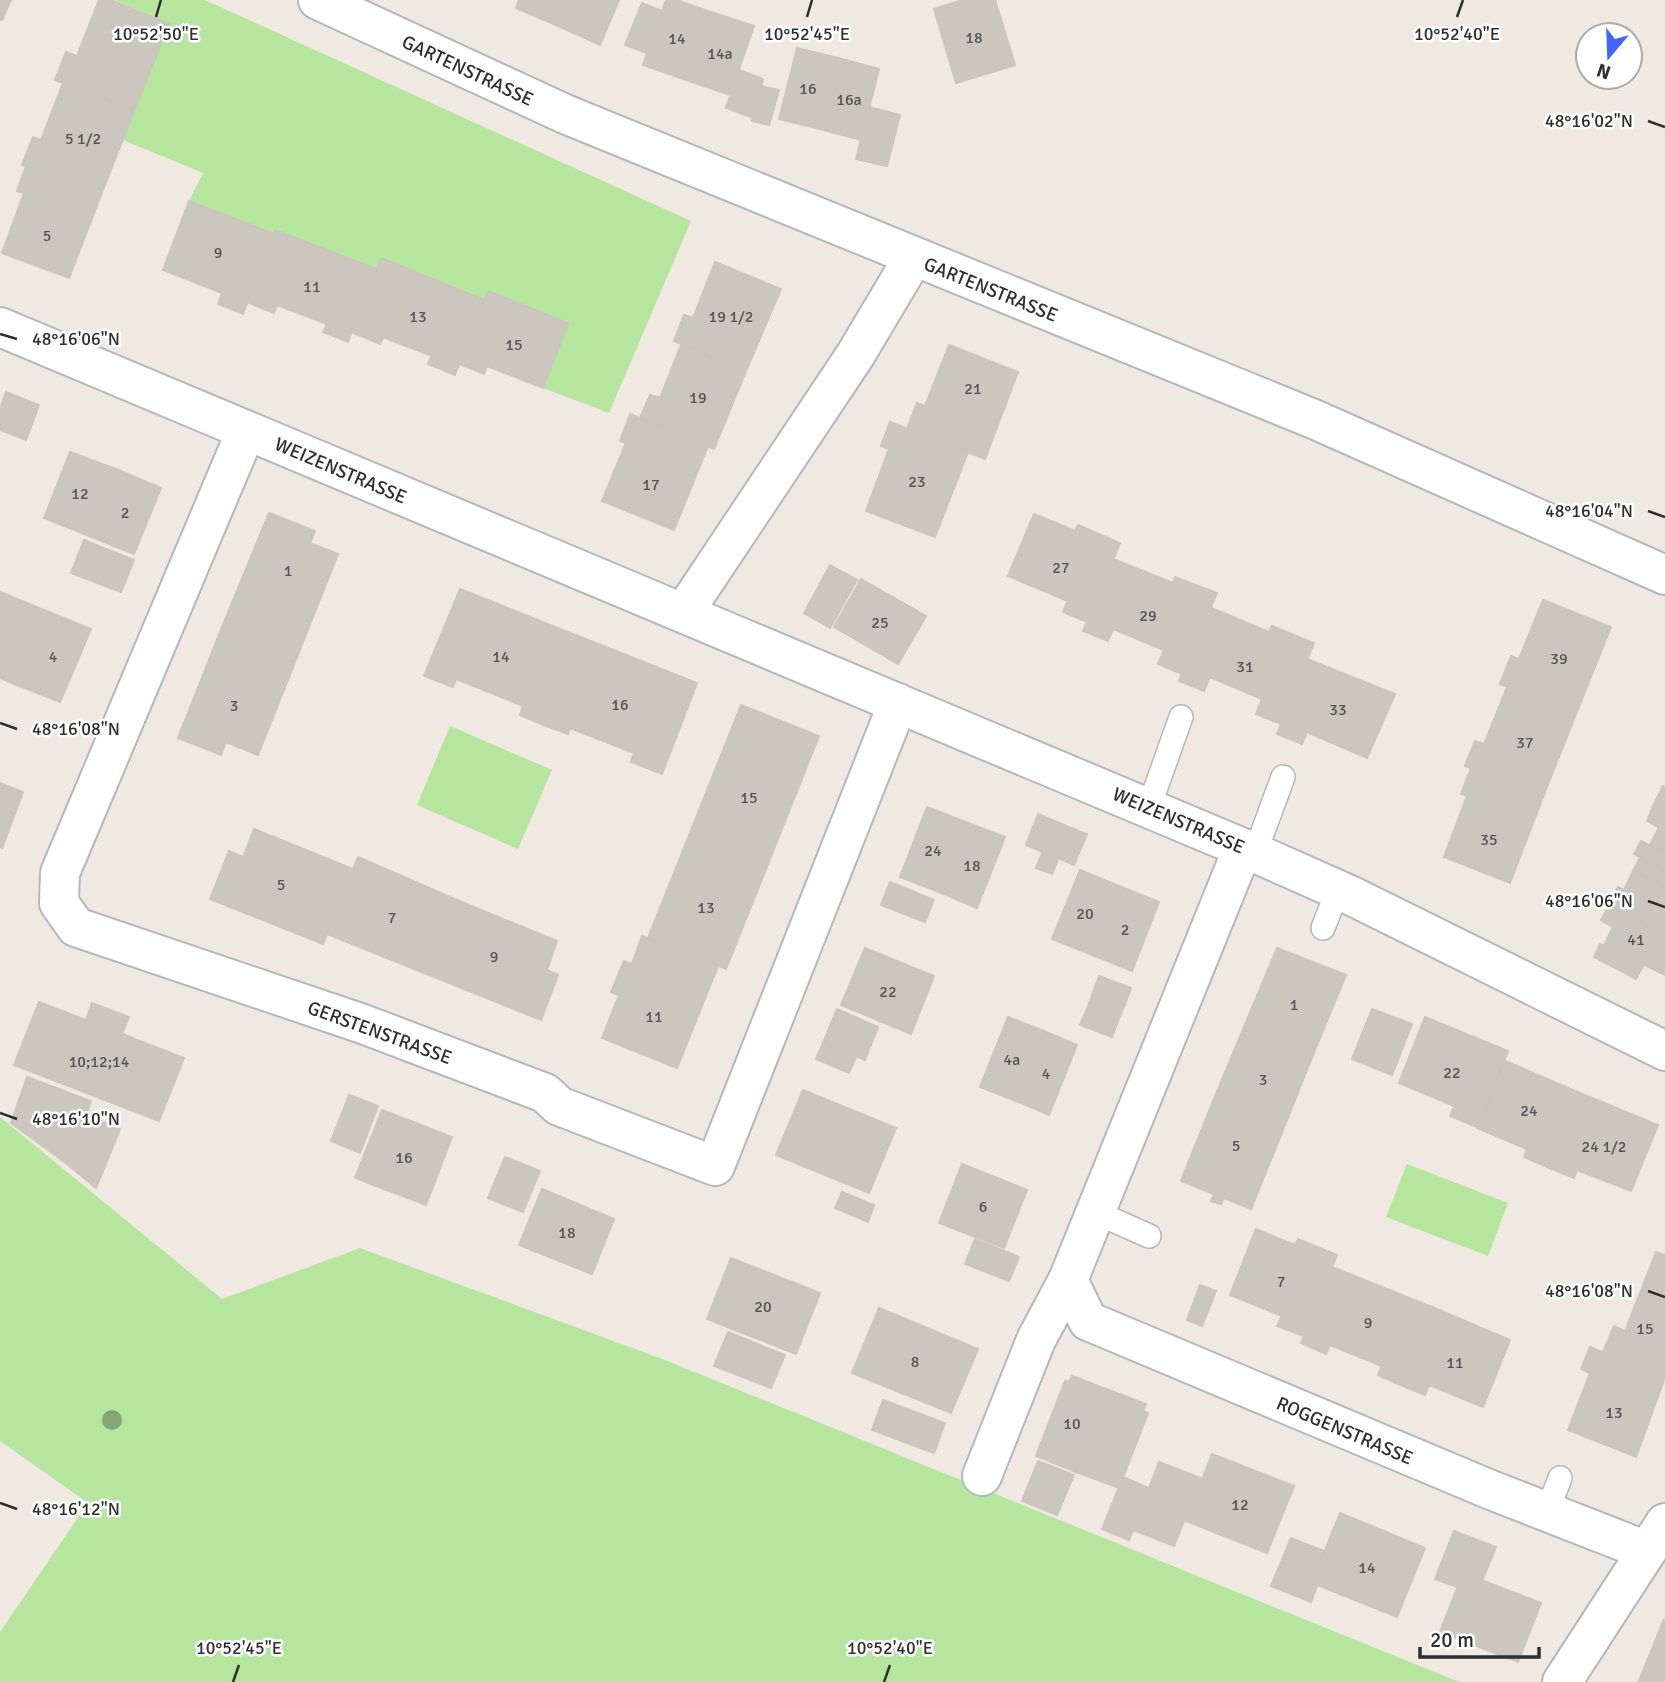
<svg xmlns="http://www.w3.org/2000/svg" width="1665" height="1682" font-family="Signika,sans-serif">
	<style>
		.green { fill: #b6e59e }
		.building { fill: #cbc7bf; stroke: #cbc5ba; stroke-width: 2 }
		.lines { fill: none; stroke-linecap: round; stroke-linejoin: round }
		.lane-casing { stroke: #b4b7c1; stroke-width: 26 }
		.street-casing { stroke: #b4b7c1; stroke-width: 42 }
		.secondary-casing { stroke: #b4b7c1; stroke-width: 42 }
		.lane { stroke: #fff; stroke-width: 23 }
		.street { stroke: #fff; stroke-width: 38 }
		.secondary { stroke: #fff; stroke-width: 38 }
		.tree { fill: #84a574 }
		.ticks { fill: none; stroke: #2e2e2e; stroke-width: 2.5 }
		.labels { text-anchor: middle; stroke-width: 5; stroke-linejoin: round; paint-order: stroke }
		.number-label { font-size: 16px; fill: #555452 }
		.street-label { font-size: 19px; fill: #2e2e2e; stroke: #fff }
		.ticks-label { font-size: 18px; text-anchor: middle; fill: #2e2e2e; stroke: #fff; stroke-width: 5; stroke-linejoin: round; paint-order: stroke }
	</style>
	<rect width="100%" height="100%" fill="#efe9e1"/>
	<g class="green">
		<path d="M115 0H205L691 221 609 413 543 388 568 322 488 291 484 300 381 258 376 269 274 234 189 201 203 173 123 140 169 24Z"/>
		<path d="M450 726 552 770 518 849 417 805Z"/>
		<path d="M0 1117 222 1299 360 1248 665 1360 1459 1682H0V1632L88 1503 0 1441Z"/>
		<path d="M1407 1164 1508 1203 1488 1256 1386 1217Z"/>
	</g>
	<g class="building">
		<path d="M0 0H11L2 20 0 19Z"/>
		<path d="M99 0H111L169 24 134 111 55 80 66 52 77 56Z"/>
		<path d="M519 0H569L558 26 516 8Z"/>
		<path d="M569 0H619L600 45 558 26Z"/>
		<path d="M666 0H677L711 12 686 80 643 65Z"/>
		<path d="M963 0H995L1015 65 956 83 934 9Z"/>
		<path d="M642 3 662 11 647 53 625 45Z"/>
		<path d="M711 12 754 26 730 95 686 80Z"/>
		<path d="M797 48 838 58 820 129 779 119Z"/>
		<path d="M838 58 879 69 861 140 820 129Z"/>
		<path d="M739 70 763 79 753 118 726 108Z"/>
		<path d="M63 83 134 111 101 195 22 165 33 137 41 140Z"/>
		<path d="M761 86 779 90 769 125 752 121Z"/>
		<path d="M869 107 900 115 887 166 856 159Z"/>
		<path d="M26 166 101 195 69 278 2 253 24 193 17 191Z"/>
		<path d="M189 201 274 234 243 314 218 304 222 293 163 270Z"/>
		<path d="M275 230 376 269 348 342 323 332 327 324 277 305 274 313 247 302Z"/>
		<path d="M381 258 484 300 455 375 428 364 432 356 383 337 380 344 351 332Z"/>
		<path d="M715 262 781 289 746 371 674 341 684 315 693 318Z"/>
		<path d="M488 291 568 323 543 388 487 366 484 374 459 364Z"/>
		<path d="M681 345 746 371 714 449 640 418 650 395 660 398Z"/>
		<path d="M949 345 1018 372 985 459 907 429 917 403 925 406Z"/>
		<path d="M6 392 39 405 26 440 0 430V409Z"/>
		<path d="M630 414 708 446 674 530 602 501 626 443 620 441Z"/>
		<path d="M890 422 968 452 935 537 866 511 889 449 881 446Z"/>
		<path d="M70 452 116 469 89 536 44 518Z"/>
		<path d="M116 469 161 488 134 554 89 536Z"/>
		<path d="M269 513 315 531 310 543 338 554 297 657 222 627Z"/>
		<path d="M1034 514 1075 531 1078 525 1120 543 1087 622 1063 612 1068 601 1008 576Z"/>
		<path d="M84 540 134 560 121 592 71 573Z"/>
		<path d="M1113 559 1173 583 1175 577 1217 593 1182 674 1158 664 1164 650 1113 629 1108 641 1083 631Z"/>
		<path d="M830 565 857 580 830 628 804 613Z"/>
		<path d="M861 579 926 616 898 664 834 627Z"/>
		<path d="M460 589 578 636 543 725 520 715 523 706 456 679 453 687 424 676Z"/>
		<path d="M0 592 44 610 14 684 0 678Z"/>
		<path d="M1543 600 1611 627 1576 714 1500 684 1511 656 1519 659Z"/>
		<path d="M1209 607 1269 632 1272 626 1314 643 1281 724 1256 714 1262 699 1210 677 1204 691 1179 681Z"/>
		<path d="M44 610 91 629 60 702 14 684Z"/>
		<path d="M222 627 297 657 258 755 226 742 221 755 178 738Z"/>
		<path d="M578 636 697 683 662 774 631 762 634 753 570 728 568 734 543 725Z"/>
		<path d="M1307 659 1395 694 1367 758 1307 732 1302 744 1277 734Z"/>
		<path d="M1507 687 1576 714 1543 797 1465 766 1475 741 1484 744Z"/>
		<path d="M741 705 819 736 772 854 694 823Z"/>
		<path d="M1471 768 1543 797 1510 883 1444 857 1467 796 1461 794Z"/>
		<path d="M0 783 23 792 2 848 0 847Z"/>
		<path d="M1663 786 1665 787V812L1653 806Z"/>
		<path d="M1653 806 1665 812V853L1650 845 1659 827 1647 821Z"/>
		<path d="M927 807 966 822 939 892 900 877Z"/>
		<path d="M1038 814 1055 821 1042 852 1026 845Z"/>
		<path d="M1055 821 1071 828 1052 874 1036 868Z"/>
		<path d="M966 822 1005 837 977 908 939 892Z"/>
		<path d="M694 823 772 854 726 969 648 938Z"/>
		<path d="M1071 828 1087 834 1074 865 1058 858Z"/>
		<path d="M254 829 353 869 323 944 210 899 229 851 243 857Z"/>
		<path d="M1641 841 1665 853V870L1634 854Z"/>
		<path d="M358 857 457 900 429 975 327 934Z"/>
		<path d="M1640 857 1665 870V887L1633 871Z"/>
		<path d="M1080 870 1119 886 1092 955 1052 939Z"/>
		<path d="M1633 871 1665 887V934L1609 905 1618 887 1624 890Z"/>
		<path d="M890 882 934 900 925 922 881 905Z"/>
		<path d="M1119 886 1159 902 1132 971 1092 955Z"/>
		<path d="M457 900 557 941 547 970 558 975 541 1020 429 975Z"/>
		<path d="M1609 905 1665 934V975L1604 945 1613 927 1601 920Z"/>
		<path d="M642 936 718 966 677 1068 602 1038 619 995 611 992 624 961 632 964Z"/>
		<path d="M1600 944 1643 966 1636 979 1594 957Z"/>
		<path d="M865 948 934 976 911 1034 841 1005Z"/>
		<path d="M1277 948 1346 975 1313 1055 1244 1027Z"/>
		<path d="M1099 976 1131 988 1125 1004 1093 993Z"/>
		<path d="M1093 993 1125 1004 1118 1021 1087 1009Z"/>
		<path d="M39 1002 86 1020 92 1003 129 1017 122 1034 184 1058 159 1121 14 1065Z"/>
		<path d="M837 1009 878 1027 865 1060 823 1043Z"/>
		<path d="M1087 1009 1118 1021 1112 1037 1080 1025Z"/>
		<path d="M1372 1009 1412 1024 1392 1075 1352 1059Z"/>
		<path d="M1008 1017 1044 1031 1016 1101 980 1087Z"/>
		<path d="M1425 1017 1508 1051 1477 1127 1450 1116 1454 1106 1399 1083Z"/>
		<path d="M1244 1027 1313 1055 1283 1130 1213 1101Z"/>
		<path d="M1044 1031 1077 1045 1049 1115 1016 1101Z"/>
		<path d="M823 1043 856 1057 849 1073 816 1059Z"/>
		<path d="M1505 1061 1580 1093 1549 1168 1524 1157 1527 1149 1477 1128Z"/>
		<path d="M27 1077 91 1101 67 1164 11 1123Z"/>
		<path d="M803 1090 896 1128 869 1193 776 1155Z"/>
		<path d="M1580 1093 1658 1125 1631 1191 1577 1170 1574 1178 1549 1168Z"/>
		<path d="M349 1095 378 1106 360 1153 331 1141Z"/>
		<path d="M1213 1101 1283 1130 1251 1209 1224 1198 1221 1204 1211 1201 1214 1194 1181 1181Z"/>
		<path d="M382 1110 452 1137 426 1205 355 1178Z"/>
		<path d="M86 1115 120 1129 96 1188 67 1164Z"/>
		<path d="M505 1157 540 1171 523 1212 488 1198Z"/>
		<path d="M962 1164 1027 1190 1004 1248 939 1223Z"/>
		<path d="M542 1189 614 1219 592 1274 519 1245Z"/>
		<path d="M842 1192 874 1205 868 1222 835 1208Z"/>
		<path d="M1256 1229 1295 1245 1298 1239 1337 1255 1304 1336 1277 1326 1282 1316 1230 1295Z"/>
		<path d="M975 1239 1019 1257 1009 1281 965 1264Z"/>
		<path d="M1656 1252 1665 1255V1285L1646 1278Z"/>
		<path d="M731 1258 820 1293 796 1354 707 1319Z"/>
		<path d="M1332 1267 1432 1307 1400 1385 1378 1375 1382 1366 1330 1345 1326 1354 1301 1343Z"/>
		<path d="M1646 1278 1665 1285V1377L1603 1352 1614 1326 1625 1331Z"/>
		<path d="M1200 1285 1216 1291 1202 1326 1187 1320Z"/>
		<path d="M1432 1307 1510 1340 1483 1407 1429 1385 1425 1395 1400 1385Z"/>
		<path d="M879 1308 978 1349 951 1413 852 1373Z"/>
		<path d="M728 1332 785 1355 771 1388 714 1366Z"/>
		<path d="M1590 1347 1665 1377 1636 1457 1568 1430 1590 1373 1581 1369Z"/>
		<path d="M1072 1376 1109 1390 1076 1472 1036 1456 1065 1381 1069 1382Z"/>
		<path d="M1109 1390 1146 1404 1143 1411 1148 1413 1119 1488 1076 1472Z"/>
		<path d="M883 1400 945 1423 934 1453 872 1430Z"/>
		<path d="M1212 1454 1294 1486 1267 1553 1186 1521Z"/>
		<path d="M1038 1461 1074 1475 1057 1515 1022 1501Z"/>
		<path d="M1159 1462 1201 1478 1174 1546 1133 1530Z"/>
		<path d="M1123 1477 1149 1488 1129 1540 1102 1529Z"/>
		<path d="M1340 1513 1425 1548 1397 1617 1312 1583Z"/>
		<path d="M1454 1531 1496 1547 1482 1581 1463 1573 1457 1587 1435 1579Z"/>
		<path d="M1291 1538 1324 1551 1312 1583 1317 1586 1311 1602 1271 1586Z"/>
		<path d="M1463 1573 1541 1603 1518 1662 1440 1632Z"/>
		<path d="M1664 1619 1665 1682H1642L1639 1681Z"/>
	</g>
	<g class="lines">
		<defs>
			<g id="lane">
				<path d="M1149 807 1181 717"/>
				<path d="M1255 853 1283 777"/>
				<path d="M1323 928 1338 890"/>
				<path d="M1095 1212 1149 1236"/>
				<path d="M1547 1512 1560 1478"/>
			</g>
			<g id="street">
				<path d="M0 327 1255 853 1352 896 1665 1051"/>
				<path d="M246 431 60 873 59 903 76 927 363 1024 545 1093 559 1106 715 1166 898 703"/>
				<path d="M684 612 856 354 913 258"/>
				<path d="M1243 848 1068 1280 1088 1321 1491 1490 1647 1551 1665 1523"/>
				<path d="M982 1476 1036 1340 1068 1280"/>
				<path d="M1562 1682 1647 1551"/>
			</g>
			<path id="secondary" d="M318 0 565 114 1316 420 1665 575"/>
		</defs>
		<use href="#lane" class="lane-casing"/>
		<use href="#street" class="street-casing"/>
		<use href="#secondary" class="secondary-casing"/>
		<use href="#lane" class="lane"/>
		<use href="#street" class="street"/>
		<use href="#secondary" class="secondary"/>
	</g>
	<circle class="tree" cx="112" cy="1420" r="10"/>
	<path class="ticks" d="M156 17 161 0M807 17 812 0M1457 17 1463 0M1648 121 1665 127M0 334 17 339M1648 511 1665 517M0 723 17 729M1648 901 1665 907M0 1113 17 1119M1648 1291 1665 1297M0 1503 17 1509M233 1682 239 1665M884 1682 890 1665"/>
	<g class="labels">
		<g class="number-label">
			<text x="974" y="43">18</text>
			<text x="677" y="44">14</text>
			<text x="720" y="59">14a</text>
			<text x="808" y="94">16</text>
			<text x="849" y="105">16a</text>
			<text x="83" y="144">5 1/2</text>
			<text x="47" y="241">5</text>
			<text x="218" y="258">9</text>
			<text x="312" y="292">11</text>
			<text x="418" y="322">13</text>
			<text x="731" y="322">19 1/2</text>
			<text x="514" y="350">15</text>
			<text x="973" y="394">21</text>
			<text x="698" y="403">19</text>
			<text x="917" y="487">23</text>
			<text x="651" y="490">17</text>
			<text x="80" y="499">12</text>
			<text x="125" y="518">2</text>
			<text x="1061" y="573">27</text>
			<text x="288" y="576">1</text>
			<text x="1148" y="621">29</text>
			<text x="880" y="628">25</text>
			<text x="53" y="662">4</text>
			<text x="501" y="662">14</text>
			<text x="1559" y="664">39</text>
			<text x="1245" y="672">31</text>
			<text x="620" y="710">16</text>
			<text x="234" y="711">3</text>
			<text x="1338" y="715">33</text>
			<text x="1525" y="748">37</text>
			<text x="749" y="803">15</text>
			<text x="1489" y="845">35</text>
			<text x="933" y="856">24</text>
			<text x="972" y="871">18</text>
			<text x="281" y="890">5</text>
			<text x="706" y="913">13</text>
			<text x="1085" y="919">20</text>
			<text x="392" y="923">7</text>
			<text x="1125" y="935">2</text>
			<text x="1636" y="945">41</text>
			<text x="494" y="962">9</text>
			<text x="888" y="997">22</text>
			<text x="1294" y="1010">1</text>
			<text x="654" y="1022">11</text>
			<text x="1012" y="1065">4a</text>
			<text x="99" y="1067">10;12;14</text>
			<text x="1452" y="1078">22</text>
			<text x="1046" y="1079">4</text>
			<text x="1263" y="1085">3</text>
			<text x="1529" y="1116">24</text>
			<text x="1236" y="1151">5</text>
			<text x="1604" y="1152">24 1/2</text>
			<text x="404" y="1163">16</text>
			<text x="983" y="1212">6</text>
			<text x="567" y="1238">18</text>
			<text x="1281" y="1287">7</text>
			<text x="763" y="1312">20</text>
			<text x="1368" y="1328">9</text>
			<text x="1645" y="1334">15</text>
			<text x="915" y="1367">8</text>
			<text x="1455" y="1368">11</text>
			<text x="1614" y="1418">13</text>
			<text x="1072" y="1429">10</text>
			<text x="1240" y="1510">12</text>
			<text x="1367" y="1573">14</text>
		</g>
		<g class="street-label">
			<text transform="translate(468 70) rotate(25)" y="7">GARTENSTRASSE</text>
			<text transform="translate(991 289) rotate(22)" y="7">GARTENSTRASSE</text>
			<text transform="translate(341 470) rotate(23)" y="7">WEIZENSTRASSE</text>
			<text transform="translate(1179 820) rotate(23)" y="7">WEIZENSTRASSE</text>
			<text transform="translate(380 1032) rotate(20)" y="7">GERSTENSTRASSE</text>
			<text transform="translate(1345 1430) rotate(23)" y="7">ROGGENSTRASSE</text>
		</g>
	</g>
	<g class="ticks-label">
		<text x="156" y="40">10°52'50"E</text>
		<text x="807" y="40">10°52'45"E</text>
		<text x="1457" y="40">10°52'40"E</text>
		<text x="1589" y="127">48°16'02"N</text>
		<text x="76" y="345">48°16'06"N</text>
		<text x="1589" y="517">48°16'04"N</text>
		<text x="76" y="735">48°16'08"N</text>
		<text x="1589" y="907">48°16'06"N</text>
		<text x="76" y="1125">48°16'10"N</text>
		<text x="1589" y="1297">48°16'08"N</text>
		<text x="76" y="1515">48°16'12"N</text>
		<text x="239" y="1654">10°52'45"E</text>
		<text x="890" y="1654">10°52'40"E</text>
	</g>
	<g transform="translate(1609 56) rotate(199)"><circle r="33" fill="#ffffff" stroke="#ababab" stroke-width="2"/>
	<path d="M0-5L12 26L0 18L-12 26Z" fill="#4264fb"/>
	<text y="-10" font-size="19" font-weight="bold" text-anchor="middle" fill="#2e2e2e">N</text>
	</g>
	<path d="M1420 1647v10h119v-10" fill="none" stroke="#2e2e2e" stroke-width="3.5"/>
	<text x="1430" y="1647" font-size="21" fill="#2e2e2e" stroke="#ffffff" stroke-width="5" paint-order="stroke">20 m</text>
</svg>
